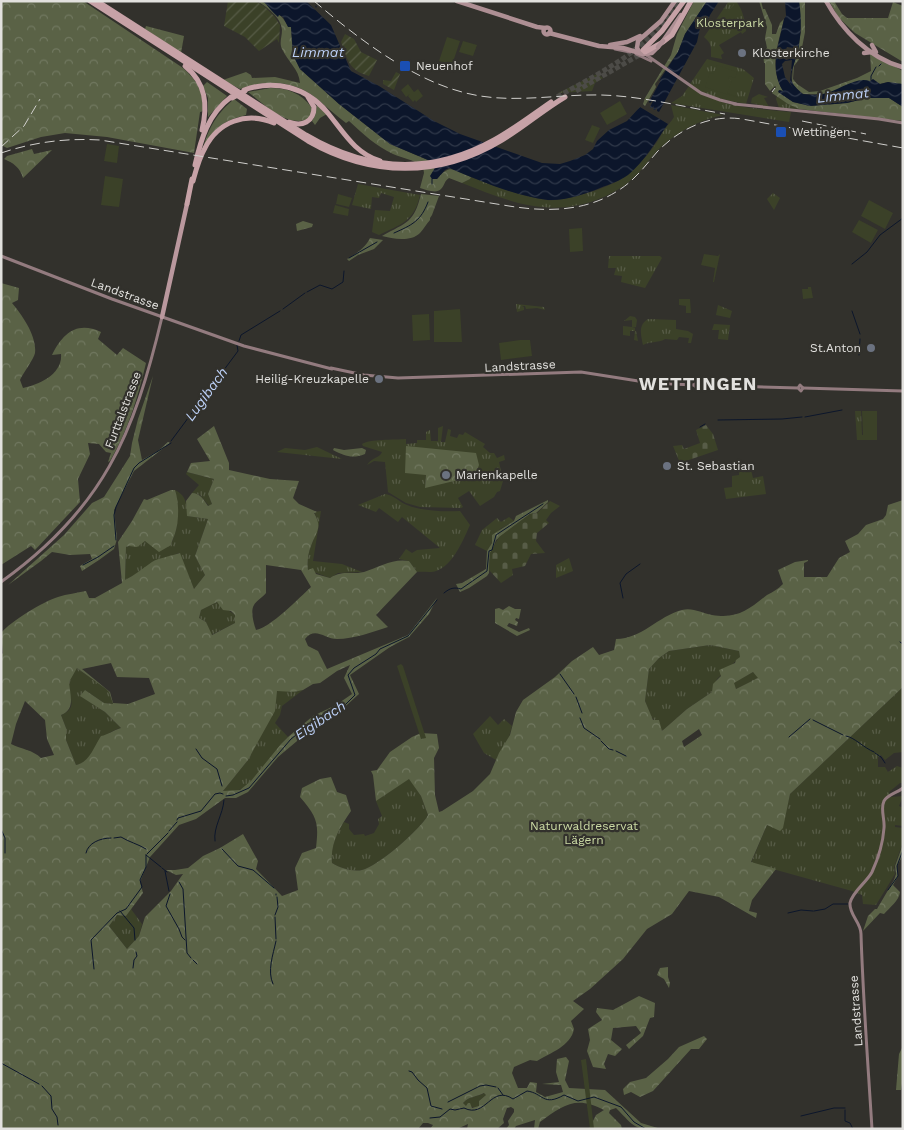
<svg xmlns="http://www.w3.org/2000/svg" width="904" height="1130" font-family="'Work Sans',sans-serif">
	<style>
		.grass { fill: url(#grass-tufts); fill-rule: evenodd }
		.forest { fill: url(#forest-crowns); fill-rule: evenodd }
		.cemetery { fill: url(#cemetery-stones) }
		.garden { fill: url(#garden-furrows) }
		.pitch { fill: #3b4128 }
		.water { fill: url(#water-waves); fill-rule: evenodd }
		.lines { fill: none; stroke-linecap: round; stroke-linejoin: round }
		.stream { stroke: #0c162b; stroke-width: 1 }
		.motorway-tunnel { stroke: #4c4b47; stroke-width: 5; stroke-dasharray: 5 2.5; stroke-linecap: butt }
		.secondary { stroke: #937b7f; stroke-width: 3 }
		.primary { stroke: #ae8f94; stroke-width: 4.5 }
		.trunk { stroke: #ba989e; stroke-width: 4.5 }
		.motorway { stroke: #c7a2a7; stroke-width: 5 }
		.rail { stroke: #d0cfcc; stroke-width: 1; stroke-dasharray: 10 5; stroke-linecap: butt }
		.primary-bridge { stroke: #ae8f94; stroke-width: 4.5 }
		.motorway-bridge { stroke: #c7a2a7; stroke-width: 5 }
		.worship-dot { fill: #6b7280; stroke: #32312c; stroke-width: 2 }
		.transit-dot { fill: #1a4fb4; stroke: #32312c; stroke-width: 2 }
		.labels { text-anchor: middle; stroke-width: 4.5; stroke-linejoin: round; paint-order: stroke }
		.park-label { font-size: 12px; fill: #ccdba5; stroke: #32312c }
		.poi-label { font-size: 12px; fill: #e2e1de; stroke: #32312c; text-anchor: start }
		.street-label { font-size: 12px; fill: #e2e1de; stroke: #32312c }
		.water-label { font-size: 14px; font-style: italic; fill: #bdd1f8; stroke: #32312c }
		.district-label { font-size: 18px; font-weight: bold; letter-spacing: 1px; fill: #e2e1de; stroke: #32312c }
	</style>
	<defs>
		<pattern id="grass-tufts" width="24" height="20" patternUnits="userSpaceOnUse" patternTransform="scale(1.25)"><rect width="24" height="20" fill="#3b4128"/><path d="M3 7l-1-3M5 7V3M7 7l1-3M15 17l-1-3M17 17v-4M19 17l1-3" fill="none" stroke="#575c47"/></pattern>
		<pattern id="forest-crowns" width="20" height="18" patternUnits="userSpaceOnUse" patternTransform="scale(1.25)"><rect width="20" height="18" fill="#5a6246"/><path d="M2 6a3 3 0 1 1 6 0M12 15a3 3 0 1 1 6 0" fill="none" stroke="#717860"/></pattern>
		<pattern id="cemetery-stones" width="16" height="16" patternUnits="userSpaceOnUse" patternTransform="scale(1.25)"><rect width="16" height="16" fill="#3b4128"/><path d="M2 7V4a2 2 0 0 1 4 0v3zM10 15v-3a2 2 0 0 1 4 0v3z" fill="#575c47"/></pattern>
		<pattern id="garden-furrows" width="10" height="10" patternUnits="userSpaceOnUse" patternTransform="scale(1.25)"><rect width="10" height="10" fill="#3b4128"/><path d="M-1 1l2-2M0 10L10 0M9 11l2-2" fill="none" stroke="#575c47"/></pattern>
		<pattern id="water-waves" width="16" height="10" patternUnits="userSpaceOnUse" patternTransform="scale(1.25)"><rect width="16" height="10" fill="#0c162b"/><path d="M0 5q4-4 8 0t8 0" fill="none" stroke="#2f3849"/></pattern>
	</defs>
	<rect width="100%" height="100%" fill="#32312c"/>
	<g class="grass">
		<path d="M729 1H736C743 10 745 21 746 31L742 34 741 32 719 45 724 53 721 55 722 59 711 57C711 46 712 44 704 37Z"/>
		<path d="M707 59 743 69 754 78 746 104C725 100 707 97 690 84Z"/>
		<path d="M597 74 603 78 595 83 592 91 558 93Z"/>
		<path d="M689 86C721 108 753 108 791 112L789 122 671 103 682 96Z"/>
		<path d="M759 94 768 97 764 98 769 107 751 103 752 98Z"/>
		<path d="M777 96 788 104 799 109 779 108 776 99Z"/>
		<path d="M671 105 723 115C699 120 678 131 660 148 650 157 643 170 632 179 623 188 609 195 596 200 548 218 507 201 462 183L470 179 471 177C496 187 521 196 547 200 566 202 616 186 630 173 641 162 654 149 661 135 664 128 670 124 674 117Z"/>
		<path d="M358 184 420 195C414 222 401 224 379 235L372 232 375 210 390 211 394 197 381 193 379 198 372 197 371 209 352 205Z"/>
		<path d="M773 193 780 198 774 210 767 199Z"/>
		<path d="M609 256H660L662 258 645 288 621 282 622 276 614 275 616 268H608Z"/>
		<path d="M516 304 544 307 545 310 537 308 526 309 525 306H522L524 307V310L517 312Z"/>
		<path d="M718 305 732 311 730 318 716 315Z"/>
		<path d="M630 316 635 317 637 320 636 327 632 328H635V331H636L638 341 634 340 635 331H630V336L623 335V326L632 327V320L624 321Z"/>
		<path d="M648 319 676 320V329L688 331 693 334 691 343H688L689 338 679 337 677 340 665 339C660 343 650 341 643 345 641 334 638 325 648 319Z"/>
		<path d="M714 324 730 325 728 340 718 339 719 330H712Z"/>
		<path d="M855 411H861L862 435H877V440H857Z"/>
		<path d="M443 426 441 442H445L448 429 451 430 450 436 457 438 459 434 463 435 465 432 485 444 483 447 490 453H494L497 458 504 455 505 460 499 462 503 481 500 491 497 492 494 497 480 506 469 491 458 498 463 507 461 508 420 507 406 503 388 492 385 462 374 461 367 465C372 457 380 458 382 452L363 446 362 444C369 439 395 440 406 439V444L417 443V440H426V432L430 430 431 441H438V428ZM426 475 475 476 425 487Z"/>
		<path d="M317 447 342 459 277 452 285 448 305 450Z"/>
		<path d="M744 467 745 470H751L753 478 763 476 766 494 726 499 724 488 732 487V476L739 475V468Z"/>
		<path d="M187 472 214 479 208 494 212 504 209 506 200 495 192 493 199 485 186 474Z"/>
		<path d="M175 490C186 495 187 505 188 516L208 519 195 556 205 575 194 589 179 553 161 560 154 561 147 568 125 580 126 547 145 541 171 545 176 530 178 508Z"/>
		<path d="M385 494C394 495 399 502 407 505 421 511 445 512 460 511L470 525C464 538 453 566 436 571 431 573 422 571 417 572L409 561 399 559 406 549 412 553 417 550 440 548 402 517 398 522 379 508 376 512 358 505Z"/>
		<path d="M321 511 313 561 342 564 362 572 338 573 330 578 308 570C307 563 308 553 311 546 316 532 322 528 314 512Z"/>
		<path d="M509 517 514 521 500 529 487 551 475 545 482 530 497 518 501 522Z"/>
		<path d="M569 558 573 571 556 578V565Z"/>
		<path d="M217 602 235 615V623L211 635 206 622 199 618 201 610Z"/>
		<path d="M710 645 739 651 740 657 717 679 712 692 687 709 662 731 651 716 645 701 649 669 659 658 669 651Z"/>
		<path d="M77 668 106 689 109 692 113 704 104 703 85 690 81 696 105 712 121 728C97 733 95 762 76 765L66 740V728L61 715C80 707 67 697 69 683 69 678 74 672 77 668Z"/>
		<path d="M753 672 759 678 736 689 733 683Z"/>
		<path d="M903 687V752L894 753 885 760 881 755 878 757V767H885L888 772 897 766 903 768V783H900L889 792 891 797 903 796 899 806 901 807 903 806V826L895 825V827L903 828V842L894 867 895 874 876 905 863 904 862 895 852 891 751 863 767 825 782 828 790 794Z"/>
		<path d="M279 690 294 692 303 690 282 706 280 715 275 723 288 737C275 749 253 786 239 790 234 792 228 791 223 791L248 760 276 701V692Z"/>
		<path d="M338 713 321 723 303 736C314 724 322 716 338 713Z"/>
		<path d="M490 716 498 725 504 719 512 726 509 737 496 760 484 753 473 734Z"/>
		<path d="M409 778 421 796 428 815C421 829 377 867 362 870 353 872 340 868 332 863 330 848 336 834 344 822L349 824V829L354 835 364 834 365 836 374 833 379 824 378 819 382 816 376 801Z"/>
		<path d="M131 909 142 924 139 936 127 949 109 926 117 915 126 916Z"/>
		<path d="M485 1093 486 1095 479 1101V1106L476 1108 467 1105 466 1107 463 1103C469 1096 477 1097 485 1093Z"/>
	</g>
	<g class="forest">
		<path d="M1 1H83L183 68C199 83 202 89 204 111L200 112 194 153 107 137 65 133 41 137 7 148 1 145Z"/>
		<path d="M257 1C269 1 283 17 288 26L291 27 293 55 300 69 339 104 390 144 435 163 437 179C450 163 454 170 471 177L470 179 462 183 449 178C444 181 445 185 441 189 437 194 426 190 420 188L424 173 423 166C413 160 403 158 393 154 376 146 363 134 349 121L346 123C335 115 326 106 316 98 294 80 265 80 240 89L223 80 246 72 251 75 252 78 275 77 300 83C299 69 288 62 282 49 279 43 282 37 282 30 281 17 267 7 257 1Z"/>
		<path d="M694 1H707L685 34 678 52 655 84 656 87 645 106 643 104 645 98 671 55 677 34Z"/>
		<path d="M759 1H761L763 9H765L772 25V34H776L780 23 784 19C778 45 768 68 784 92L780 90 779 92 793 102 810 106 847 103 867 98H889L903 107V121L799 109 788 104 772 93 776 87 775 86 770 91 765 84V63H764L763 52 767 48 765 38 767 27Z"/>
		<path d="M799 1H805V32L800 58 794 66 793 79 797 84 809 92 820 91 857 78 871 71 870 53 903 71V85L888 82 880 84C858 74 844 91 823 94 816 95 809 94 803 94L793 85 792 81 793 68 801 32Z"/>
		<path d="M829 1H834L842 14 847 18H888L893 2 903 6V62L855 33 839 18Z"/>
		<path d="M146 26 184 36 181 53 145 29Z"/>
		<path d="M207 82 227 96 208 117V98L203 86Z"/>
		<path d="M270 88C288 88 301 93 312 108L313 110 309 119C287 128 264 104 248 92Z"/>
		<path d="M234 99 247 109 246 115C221 121 210 131 201 155 208 130 214 116 234 99Z"/>
		<path d="M317 104 327 114 320 118 315 125 312 121 315 116Z"/>
		<path d="M32 149 34 154 52 150 23 178C20 167 13 163 4 159L7 156Z"/>
		<path d="M421 194 439 196 432 215 430 218V220C426 224 424 229 420 233 411 242 393 239 382 236 407 222 414 223 421 194Z"/>
		<path d="M303 221 313 224 312 227 297 231 296 224Z"/>
		<path d="M370 238 383 240 374 249 358 255 349 261 347 259C356 254 366 247 370 238Z"/>
		<path d="M1 283 19 288 18 300 12 303C22 315 37 336 35 353 34 359 23 373 20 380L23 388C39 385 63 374 61 354L52 355C63 333 77 321 101 332L98 339 117 355 123 348 146 363C138 397 128 430 110 461L108 462 111 453 106 452 99 444 88 443 90 454 78 479 80 502 35 550 31 546 1 565Z"/>
		<path d="M153 376 138 440 142 460 158 451 168 442 170 443 134 471 114 510 117 539 114 549 99 560 82 571 80 566 92 559 90 554 70 555 52 552 41 561 8 585 64 535 92 503 104 497 130 456 132 443 138 419Z"/>
		<path d="M214 426 229 463V470L270 479 299 481 293 498 299 504 317 512 314 513C323 528 316 532 311 546 308 553 307 563 308 570L313 568 316 574 330 578C343 570 351 575 364 572 379 567 393 558 409 561L417 572 376 615 388 627C372 632 354 639 337 639 325 639 315 626 305 639L308 646 318 651 327 669 408 635 437 598 429 614 409 637 390 647 350 675 359 694 338 713 330 715 316 721 303 736 278 757 248 792 236 798H225L196 819 179 825 150 857 140 882 143 893 126 916 117 915 109 926 127 949 139 936 145 917 171 891 183 874 176 875 166 870H175L188 868 203 856 220 848 243 834 258 861 256 869 282 896 298 890 295 868 302 853 316 848C319 822 317 817 300 797L302 788 320 779 331 777 337 792 346 795 351 811C340 827 330 843 332 863 340 868 353 872 362 870 377 867 421 829 428 815L421 796 409 779 376 801 373 775 371 771 377 770 390 752 412 737 421 733 437 734 439 748 434 758 435 795 439 812 442 811 473 791 490 774 499 753 510 735 516 712 523 700 555 677 572 661 593 647 599 655 614 650 616 639C642 639 658 616 682 610 692 607 702 613 712 615 738 619 748 610 767 595 773 592 778 589 783 584L778 570 795 562 808 560V561L804 563V577H827L839 558 850 552 845 541 858 534 866 525 883 519 886 515 888 505 903 500V687L790 794 783 828 780 831 767 825 751 862 776 869 752 900 749 911 757 913 756 918 719 897 689 891 672 914 647 929 623 959 590 989 573 1001 584 1009 571 1021 574 1029C571 1046 550 1053 537 1061L530 1060 514 1067 512 1073 518 1088H527L530 1082 537 1083 536 1092 545 1097 563 1092 561 1085 542 1084 559 1082 556 1072 557 1059 566 1057 569 1061 565 1080 569 1088 605 1090 641 1123 661 1129C632 1129 636 1128 616 1108L610 1110 609 1113 621 1125 622 1129H589L596 1115 604 1110C576 1095 563 1105 540 1122L538 1129H534L535 1120 516 1126 514 1129H506L509 1125 508 1121 514 1112V1109L511 1107 507 1108 503 1119 504 1123 497 1129H467L468 1124 457 1129H430L433 1125 428 1123H423L418 1129H1V655L3 653 1 633C11 621 44 601 58 597 67 594 77 593 86 591L89 598H95L122 583 118 542 132 521 144 499 147 500 171 490H175C179 502 179 518 176 530 175 535 172 540 171 545L159 552 145 541 137 547 129 546 126 547 125 580C135 575 143 568 152 562 158 558 172 556 180 553L194 589 205 575 195 556 208 519 187 516 186 501 192 493C200 493 204 500 208 506L212 504 208 494 214 479 187 472 191 463 210 461 197 439ZM266 565 301 570 311 587C299 598 270 628 256 630 254 624 250 611 254 605 256 601 263 597 266 593ZM217 602 223 610 231 611 235 615V623L212 635 206 622 199 618 201 610ZM710 645 739 651 740 657 736 660 735 663 719 670 721 676 713 684 712 692 687 709 662 731 659 720H653L645 701 649 669 659 658 669 651ZM111 663 117 677 149 678 155 694 128 704 113 703 110 692 82 669ZM350 665 344 678 352 694 336 705 313 716 288 737 281 744 251 781 240 790 223 791 248 760 255 747 275 711 277 691 294 692 303 690 313 684 320 683 337 671ZM77 668 106 689 109 692 113 704 104 703 85 690 80 696 105 712 121 728C113 730 108 735 101 736 93 748 90 762 76 765L66 740V728L61 715C76 709 70 695 69 682ZM753 672 758 678 736 689 734 683ZM25 701 45 720 47 739 54 755 41 758C33 750 21 749 11 744L16 724ZM699 729 702 735 684 747 682 741ZM484 1093 486 1095 479 1101V1106L472 1108 470 1103H468L466 1106 463 1103C469 1096 477 1097 484 1093Z"/>
		<path d="M406 446 476 453 479 465 475 476 425 488 426 475 405 473Z"/>
		<path d="M334 448 344 450 362 448 366 450 365 454C352 459 345 456 333 450Z"/>
		<path d="M548 500V502L536 513 530 514 496 540 492 551 490 553 489 573 487 576 469 588 460 592 456 584 462 583 486 569 487 551 492 543V535L514 521 516 516Z"/>
		<path d="M509 606 515 609H521L519 619 516 618 515 620 518 622 517 626 509 623 507 626 519 632 529 628 530 630 517 636 495 623V609L499 608 503 610Z"/>
		<path d="M903 844V855L897 866 898 876 893 885 900 892C899 901 890 907 884 914L880 913 863 931 868 916 875 909H877L894 880 896 874 895 866Z"/>
		<path d="M668 967V977L670 983 669 988 664 979 657 975 660 968Z"/>
		<path d="M639 996 655 1003 654 1017 650 1018 643 1036 629 1049 626 1045 641 1033 636 1026 613 1028 611 1040 622 1049 615 1056 608 1054 604 1064 606 1069 593 1067 587 1051 590 1040 588 1029 602 1020 596 1012 597 1008 613 1010Z"/>
		<path d="M704 1036 707 1039 699 1049H691L653 1091 640 1097 631 1092 624 1095 623 1089 630 1082 646 1078 668 1059 679 1047Z"/>
		<path d="M902 1048 903 1077 901 1090H896L899 1054Z"/>
	</g>
	<g class="cemetery">
		<path d="M706 425 713 434 718 450 680 463 673 446 682 445 684 449 700 443 696 430Z"/>
		<path d="M550 501 560 506 551 513 546 520 549 523 537 533 536 541 545 553 531 554 525 566 512 569 513 575 501 583 489 570 490 553 499 537 530 514 537 513Z"/>
	</g>
	<g class="garden">
		<path d="M228 1H255L264 6 274 16 280 25 279 43 277 39 259 51 245 37 224 26Z"/>
		<path d="M734 4 735 8 720 28 718 29 717 26Z"/>
		<path d="M345 34 354 39 361 52 377 60 369 76C348 70 348 60 341 42Z"/>
		<path d="M396 72 400 74 394 90 383 84V80L391 81Z"/>
	</g>
	<g class="pitch">
		<path d="M447 37 460 41 452 65 439 61Z"/>
		<path d="M463 41 477 45 473 56 459 52Z"/>
		<path d="M717 65 737 72 735 78 729 76 728 79 732 81 727 93 738 97V98L705 87 710 73 714 74 712 73 713 71H715Z"/>
		<path d="M408 84 414 92 418 89 423 96 416 102 415 100 413 102 408 96 410 94 406 97 401 90Z"/>
		<path d="M620 101 627 114 607 125 600 113Z"/>
		<path d="M592 125 600 128 593 143 585 140Z"/>
		<path d="M107 144 119 146 117 163 104 161Z"/>
		<path d="M105 176 123 179 119 207 101 205Z"/>
		<path d="M338 194 352 198 349 207 336 204Z"/>
		<path d="M869 200 893 213 885 229 861 216Z"/>
		<path d="M335 205 349 209 348 216 333 213Z"/>
		<path d="M859 220 878 230 871 243 852 232Z"/>
		<path d="M582 228 583 251 570 252 569 229Z"/>
		<path d="M704 254 718 256 720 254 714 282H713L715 268 701 265Z"/>
		<path d="M808 287H811L813 298 803 299 802 289H808Z"/>
		<path d="M679 299H690L691 313H686V306L679 305Z"/>
		<path d="M460 309 462 342H434V311Z"/>
		<path d="M429 314 430 340 413 341 412 315Z"/>
		<path d="M520 340H530L532 356 501 360 499 343Z"/>
		<path d="M862 411H877V435H863Z"/>
		<path d="M401 664 403 666 426 738 421 739 397 666Z"/>
		<path d="M586 1059 594 1129H590L581 1060Z"/>
	</g>
	<g class="water">
		<path d="M263 1H306L331 25 351 71 379 86 434 121 460 134 542 163 560 164 570 161 585 155 593 149 597 141 609 130 627 121 640 107 668 124C656 141 645 161 628 175 620 181 610 184 600 188 585 194 565 201 548 200 514 196 481 181 449 168L445 170 437 179H432L430 176 436 166 435 163 390 144 339 104 300 69 293 55 291 27H288L283 17 279 15 278 17C273 13 268 6 263 1Z"/>
		<path d="M707 1H719L710 15 707 22 700 28 697 42 659 112 657 111V108L655 110 653 109 654 106 652 108 650 107 654 99 650 103 649 102 661 80 659 81 678 52 685 34Z"/>
		<path d="M785 1H799C802 19 801 35 798 52 796 61 789 72 792 82 794 86 799 91 803 94 809 95 816 95 823 94 837 92 855 76 870 81L873 79 880 84 888 82 903 84V107L889 98H867L847 103 810 106 793 102 778 92 779 90 783 91C769 68 779 44 784 19L786 16ZM787 47 794 48 793 58 786 60 784 58H782ZM792 60 790 83 793 88 785 77 782 64 785 61Z"/>
	</g>
	<g class="lines">
		<g class="stream">
			<path d="M319 3 320 1"/>
			<path d="M316 7V6"/>
			<path d="M879 66 881 64"/>
			<path d="M871 80V76L876 67"/>
			<path d="M432 184V179"/>
			<path d="M394 233C412 225 421 221 428 202"/>
			<path d="M349 258 377 242"/>
			<path d="M852 264 867 252 880 235 903 218"/>
			<path d="M307 292 320 285 332 289 343 282 344 271"/>
			<path d="M283 309 305 293"/>
			<path d="M852 311 860 334"/>
			<path d="M239 341 241 335 280 311"/>
			<path d="M859 355 860 339"/>
			<path d="M805 417 842 410"/>
			<path d="M718 420 782 419 802 417"/>
			<path d="M700 427 705 424"/>
			<path d="M171 441 238 351 237 345"/>
			<path d="M116 540 114 515 116 507 134 468 139 463 171 443"/>
			<path d="M83 565 98 557 114 546"/>
			<path d="M444 593C450 588 454 587 461 589L487 571 489 551 492 550 496 535 543 504"/>
			<path d="M623 598 620 583 626 574 640 564"/>
			<path d="M900 642 903 644"/>
			<path d="M560 674 574 694"/>
			<path d="M576 697 582 713"/>
			<path d="M580 718 584 728 600 739"/>
			<path d="M813 720 843 735"/>
			<path d="M846 736C854 737 864 748 874 752"/>
			<path d="M789 737 810 719"/>
			<path d="M601 741 609 749 613 750"/>
			<path d="M196 749 202 758 217 769 222 786"/>
			<path d="M616 751 626 756"/>
			<path d="M875 753 881 757 885 763"/>
			<path d="M226 796 233 795 249 788 291 739 316 719 332 709 343 707 355 695 348 675 354 668 376 654 380 649 408 636 437 600"/>
			<path d="M1 811V817"/>
			<path d="M177 820 178 818 201 811 215 794 220 793 223 794"/>
			<path d="M1 829 5 838V853"/>
			<path d="M169 831 177 822"/>
			<path d="M114 838 121 837C129 842 138 844 146 849"/>
			<path d="M215 841C213 827 223 815 224 800"/>
			<path d="M222 849 238 866 253 870 274 888"/>
			<path d="M86 853C88 843 100 838 111 838"/>
			<path d="M147 854 168 833"/>
			<path d="M146 855 161 867"/>
			<path d="M162 868 167 872"/>
			<path d="M165 871 169 891"/>
			<path d="M179 882 183 889 187 953 191 958"/>
			<path d="M888 890 898 876 897 866 903 850"/>
			<path d="M170 894 166 906 179 929 182 937 185 940"/>
			<path d="M276 894V895"/>
			<path d="M120 911 134 928 135 940"/>
			<path d="M814 911 825 909 833 904H848"/>
			<path d="M788 913 801 910 813 911"/>
			<path d="M275 915 278 907 277 897"/>
			<path d="M275 917 276 939"/>
			<path d="M193 960 197 964"/>
			<path d="M133 968 134 960 137 956 136 952"/>
			<path d="M94 969 91 940 117 913 126 909 142 887 140 880 146 867V855"/>
			<path d="M273 984C267 971 273 955 276 941"/>
			<path d="M1 1063 39 1084"/>
			<path d="M409 1071 412 1072 418 1080 427 1088 431 1106 442 1109"/>
			<path d="M42 1086 51 1096 52 1109 57 1117 58 1125"/>
			<path d="M498 1088 503 1095"/>
			<path d="M448 1102 480 1086 486 1085 496 1087"/>
			<path d="M845 1110V1121L850 1123 853 1129"/>
			<path d="M801 1116 834 1108H845"/>
			<path d="M430 1118 440 1117 450 1109 455 1110 464 1108C486 1119 491 1084 513 1099L527 1091C543 1093 543 1107 564 1095L578 1101 594 1097 621 1107 634 1122 646 1129"/>
		</g>
		<g class="motorway-tunnel">
			<path d="M576 91 643 53"/>
			<path d="M557 97C607 69 648 50 680 1"/>
		</g>
		<g class="secondary">
			<path d="M615 49 630 52"/>
			<path d="M636 54 651 61"/>
			<path d="M645 54 701 93 720 100 736 104"/>
			<path d="M734 104 879 119 903 123"/>
			<path d="M1 256 112 299 244 346 332 369"/>
			<path d="M331 368 364 375 398 378 581 372 651 383 694 385"/>
			<path d="M700 385 697 382 694 385 697 388 700 385 798 388 800 385 803 388 801 391 798 388"/>
			<path d="M803 388 903 391"/>
			<path d="M1 582C103 509 134 435 162 317"/>
			<path d="M872 1129C868 1064 863 999 861 934 861 922 849 915 850 903 852 892 867 882 872 872 878 859 883 842 884 828 885 819 880 809 884 801 888 794 897 793 903 788"/>
		</g>
		<g class="primary">
			<path d="M457 1 537 27 545 28"/>
			<path d="M826 1C842 30 869 58 902 67"/>
			<circle cx="547" cy="31" r="3.5"/>
			<path d="M549 33 599 46 623 48 643 54 652 53 658 47"/>
			<path d="M663 41 681 15"/>
			<path d="M610 45 627 42 640 36"/>
			<path d="M872 45 876 52"/>
			<path d="M640 53 637 48 638 41 661 21 675 1"/>
			<path d="M864 53 872 52"/>
		</g>
		<path class="trunk" d="M162 317 187 204"/>
		<g class="motorway">
			<path d="M90 1 308 141C371 177 439 178 502 140 524 127 543 110 565 97"/>
			<path d="M97 1 306 135C367 171 431 175 494 140 514 129 532 115 551 102"/>
			<path d="M643 50 662 31 684 1"/>
			<path d="M645 52 663 42 672 35 691 1"/>
			<path d="M185 66C206 83 208 105 202 130"/>
			<path d="M244 90C275 79 306 87 327 112 343 131 354 153 380 161"/>
			<path d="M289 122C302 127 314 122 314 107L308 97"/>
			<path d="M195 165C201 139 208 114 231 97"/>
			<path d="M193 181C196 170 199 158 205 148 218 122 246 111 274 123"/>
			<path d="M187 204 192 179"/>
		</g>
		<g class="rail">
			<path d="M37 1V2"/>
			<path d="M314 1C355 36 409 78 462 92 508 105 554 94 601 95 642 96 684 107 725 114"/>
			<path d="M772 92 775 88"/>
			<path d="M802 121 866 134"/>
			<path d="M1 147 24 126 40 99"/>
			<path d="M1 153C34 142 66 138 100 140L509 206C546 212 586 212 619 190 635 180 645 166 657 152 679 129 710 114 742 119L903 148"/>
		</g>
		<path class="primary-bridge" d="M658 47 663 41"/>
		<path class="motorway-bridge" d="M232 98 245 91"/>
	</g>
	<g class="worship-dot">
		<circle cx="742" cy="53" r="5"/>
		<circle cx="871" cy="348" r="5"/>
		<circle cx="379" cy="379" r="5"/>
		<circle cx="667" cy="466" r="5"/>
		<circle cx="446" cy="475" r="5"/>
	</g>
	<g class="transit-dot">
		<rect x="399" y="60" width="12" height="12" rx="2.5"/>
		<rect x="775" y="126" width="12" height="12" rx="2.5"/>
	</g>
	<g class="labels">
		<g class="park-label">
			<text x="730" y="27">Klosterpark</text>
			<text x="584" y="830">Naturwaldreservat<tspan x="584" dy="14">Lägern</tspan></text>
		</g>
		<g class="poi-label">
			<text x="752" y="57">Klosterkirche</text>
			<text x="416" y="70">Neuenhof</text>
			<text x="792" y="136">Wettingen</text>
			<text x="861" y="352" text-anchor="end">St.Anton</text>
			<text x="369" y="383" text-anchor="end">Heilig-Kreuzkapelle</text>
			<text x="677" y="470">St. Sebastian</text>
			<text x="456" y="479">Marienkapelle</text>
		</g>
		<g class="street-label">
			<text transform="translate(125 294) rotate(20)" y="4">Landstrasse</text>
			<text transform="translate(520 366) rotate(-3)" y="4">Landstrasse</text>
			<text transform="translate(123 410) rotate(-69)" y="4">Furttalstrasse</text>
			<text transform="translate(856 1011) rotate(-94)" y="4">Landstrasse</text>
		</g>
		<g class="water-label">
			<text x="318" y="57">Limmat</text>
			<text transform="translate(843 95) rotate(-6)" y="5">Limmat</text>
			<text transform="translate(206 394) rotate(-54)" y="5">Lugibach</text>
			<text transform="translate(320 720) rotate(-34)" y="5">Eigibach</text>
		</g>
		<g class="district-label">
			<text x="698" y="390">WETTINGEN</text>
		</g>
	</g>
	<rect width="904" height="1130" fill="none" stroke="#e2e1de" stroke-width="5"/>
</svg>
